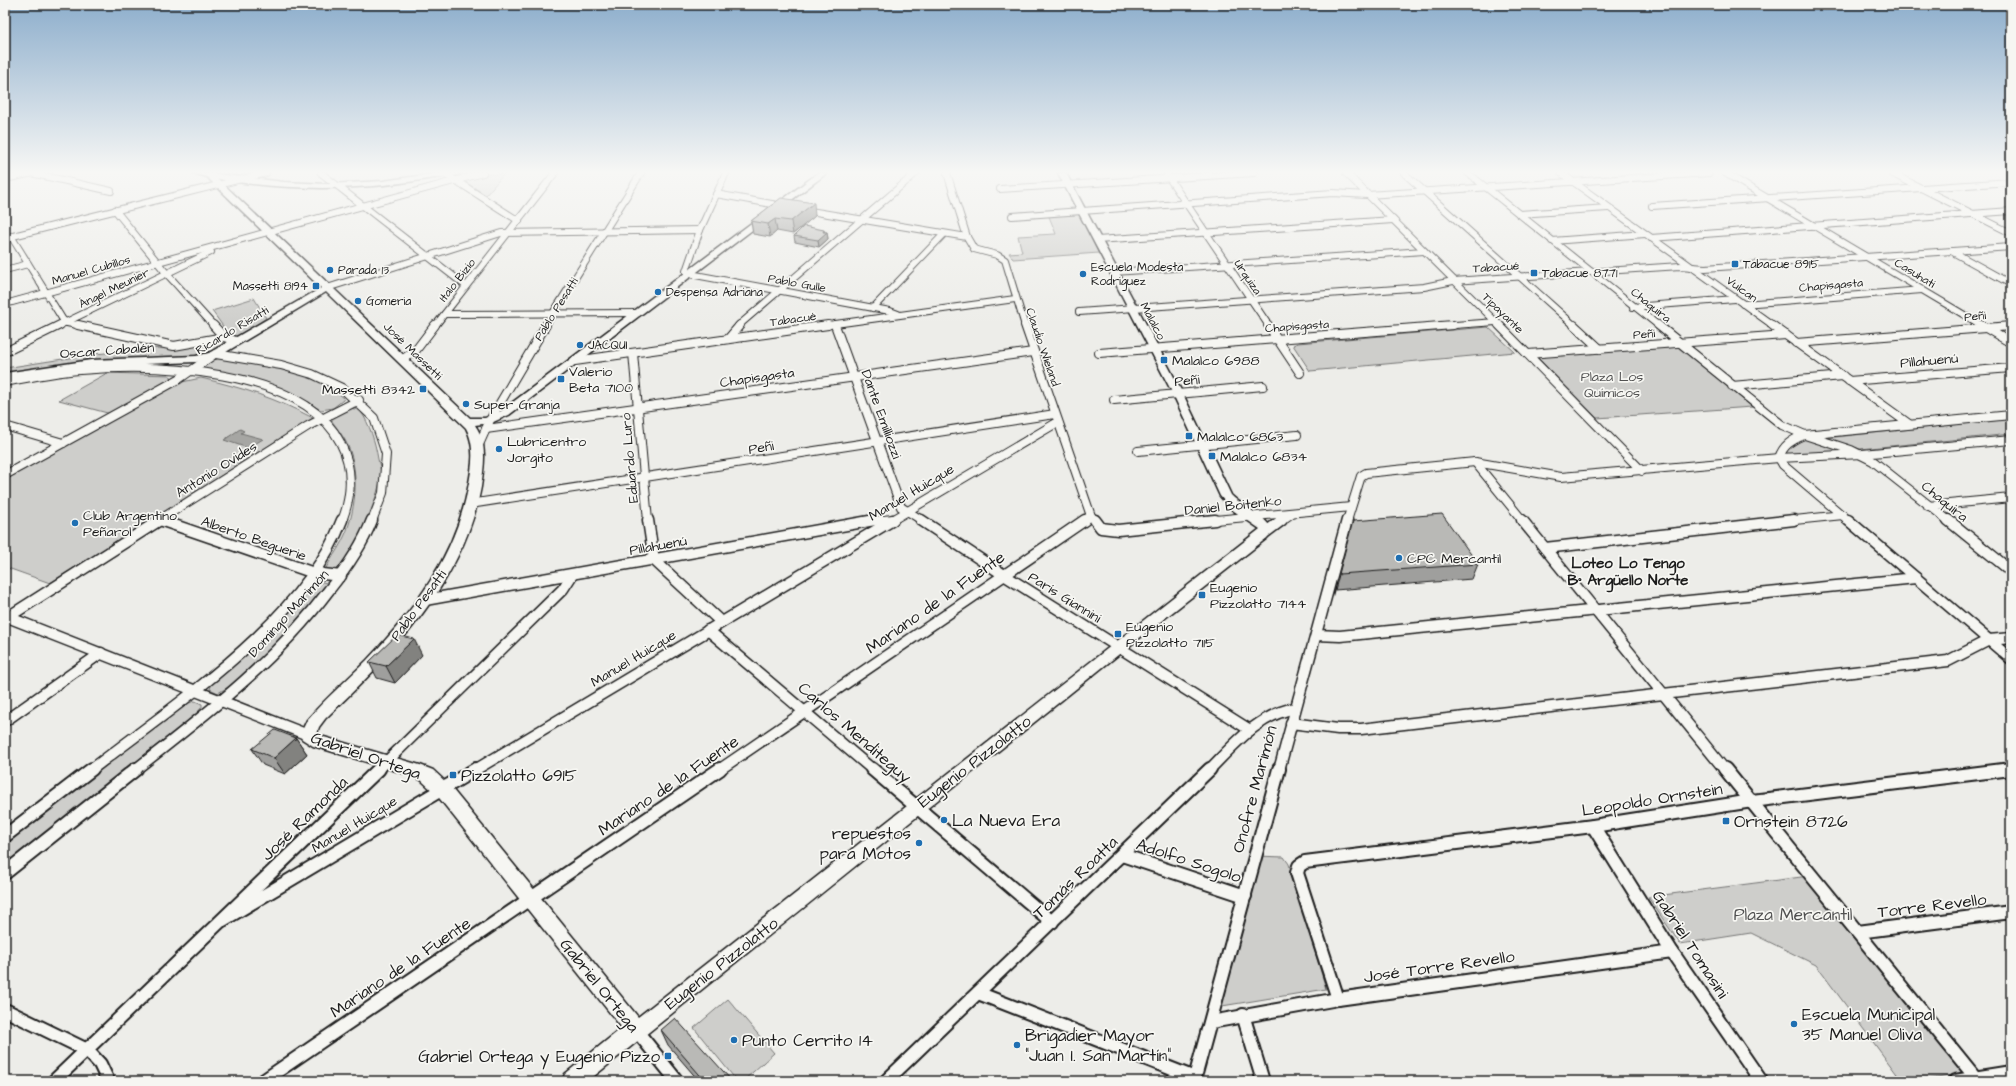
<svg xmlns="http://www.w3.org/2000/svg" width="2016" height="1086" font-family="'Architects Daughter',sans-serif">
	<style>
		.green { fill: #cececb; stroke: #757574 }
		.water { fill: #a6a6a3; stroke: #6f6f6d }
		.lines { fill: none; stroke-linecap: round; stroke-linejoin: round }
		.street-far3-casing { stroke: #1c1c1c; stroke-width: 8 }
		.street-far2-casing { stroke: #1c1c1c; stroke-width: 10 }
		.street-far1-casing { stroke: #1c1c1c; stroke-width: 13 }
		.street-casing { stroke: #1c1c1c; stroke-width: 16 }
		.secondary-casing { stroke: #1c1c1c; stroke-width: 3 }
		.street-far3 { stroke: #f6f6f2; stroke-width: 6 }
		.street-far2 { stroke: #f6f6f2; stroke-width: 8 }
		.street-far1 { stroke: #f6f6f2; stroke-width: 10 }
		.street { stroke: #f6f6f2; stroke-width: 12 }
		.secondary { fill: #f6f6f2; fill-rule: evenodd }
		.wall { fill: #9f9f9d; stroke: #1c1c1c }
		.shaded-wall { fill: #82827f; stroke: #1c1c1c }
		.building { fill: #b9b9b6; stroke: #1c1c1c }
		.poi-dot { fill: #1f6fb2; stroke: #f6f6f2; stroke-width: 1.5 }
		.labels { text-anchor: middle; stroke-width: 3.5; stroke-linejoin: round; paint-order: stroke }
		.far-poi-label { font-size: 12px; fill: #1c1c1c; stroke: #f6f6f2; text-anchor: start }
		.far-street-label { font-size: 12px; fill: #1c1c1c; stroke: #f6f6f2 }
		.street-label { font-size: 14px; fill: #1c1c1c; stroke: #f6f6f2 }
		.poi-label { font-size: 14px; fill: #1c1c1c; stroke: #f6f6f2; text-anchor: start }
		.park-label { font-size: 14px; fill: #515151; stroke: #f6f6f2 }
		.neighbourhood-label { font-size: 15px; font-weight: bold; fill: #1c1c1c; stroke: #f6f6f2 }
		.near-street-label { font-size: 17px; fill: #1c1c1c; stroke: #f6f6f2 }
		.near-poi-label { font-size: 17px; fill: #1c1c1c; stroke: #f6f6f2; text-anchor: start }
		.near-park-label { font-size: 17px; fill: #515151; stroke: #f6f6f2 }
	</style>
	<rect width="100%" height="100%" fill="#edede9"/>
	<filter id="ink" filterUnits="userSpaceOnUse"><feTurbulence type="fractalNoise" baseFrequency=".025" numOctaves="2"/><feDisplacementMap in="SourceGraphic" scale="8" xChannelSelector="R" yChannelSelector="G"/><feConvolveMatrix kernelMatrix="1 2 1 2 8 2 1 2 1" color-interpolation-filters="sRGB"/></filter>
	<g filter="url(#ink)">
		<g class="green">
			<path d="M485 174H504L486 195 464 181Z"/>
			<path d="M1078 212 1099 253 1013 259 1009 253 1022 252 1018 236 1056 234 1048 214Z"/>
			<path d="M254 298 266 318 240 336H230L212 311Z"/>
			<path d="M1488 327 1515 352 1310 371 1293 345 1298 343Z"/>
			<path d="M214 343 219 348 208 354 5 373V368L95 354Z"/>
			<path d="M1680 347 1752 407 1597 418 1536 356Z"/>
			<path d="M227 358C267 366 312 370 344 398L343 400 333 408 321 410 294 395 268 384 203 369V367L216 359Z"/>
			<path d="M107 373 169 375 174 379 111 414 59 400Z"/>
			<path d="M201 378C243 388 275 398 313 418L50 583 5 567V480L182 382Z"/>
			<path d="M350 408 360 410C370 425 375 441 378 459 379 464 381 469 381 474 381 491 352 564 337 571 333 573 329 571 325 570 330 560 337 551 342 541 356 515 360 473 348 446 344 437 337 428 331 420V417Z"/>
			<path d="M2011 419V434L1860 449 1824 438Z"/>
			<path d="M1805 436 1852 452 1783 454 1787 447Z"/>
			<path d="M322 582 327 583 328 586 295 628 235 683 218 693 210 689 212 683 253 648 311 586Z"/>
			<path d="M195 701 202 704V707L196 714 5 865V844L185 704Z"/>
			<path d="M1255 856 1284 857 1289 864 1326 989 1216 1007Z"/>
			<path d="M1809 876 1967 1073 1919 1081H1902L1816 965 1751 933 1680 944 1648 897Z"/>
			<path d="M728 999 774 1053 743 1081H737L694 1028Z"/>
		</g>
		<path class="water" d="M240 429 244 431 241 433 263 439 248 448 224 440Z"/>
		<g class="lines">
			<defs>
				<g id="street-far3">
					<path d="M31 173 111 191"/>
					<path d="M321 173 466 286"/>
					<path d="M444 173 519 221"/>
					<path d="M726 173 700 230 686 271 690 274 890 311 898 314"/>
					<path d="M947 173 967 237 974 249 997 255 1005 260 1025 326"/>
					<path d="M1346 173 1500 326"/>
					<path d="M1404 173 1575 326"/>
					<path d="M1468 173 1659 326"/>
					<path d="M1561 173 1774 326"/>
					<path d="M1725 173 1983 326"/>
					<path d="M1891 173 2011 233"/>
					<path d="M1167 175 1269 326"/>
					<path d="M5 179 33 173"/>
					<path d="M1000 189 1254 173"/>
					<path d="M716 194 783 206"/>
					<path d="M1652 206 2011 182"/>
					<path d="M115 210 167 274 214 326"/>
					<path d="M804 210 967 237"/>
					<path d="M1519 214 1608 208"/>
					<path d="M1012 216 1333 193 1367 195 1709 173"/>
					<path d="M11 236 63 320 67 323 82 326"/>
					<path d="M5 238 266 173"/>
					<path d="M1651 238 2011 211"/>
					<path d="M1097 240 1393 220"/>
					<path d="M1552 241 1645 234"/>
					<path d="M1953 252 2011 284"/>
					<path d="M5 270 28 264"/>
					<path d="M1114 272 1424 251"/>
					<path d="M327 288 501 233 700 230"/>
					<path d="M5 304 483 173"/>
					<path d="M1743 304 1922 290"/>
					<path d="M1633 307 1735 299"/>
					<path d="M873 308 944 234"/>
					<path d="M1079 312 1424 287 1453 281 1680 266 1705 268 2011 247"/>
					<path d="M445 314 638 313"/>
					<path d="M835 324 836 326"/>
					<path d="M58 326 211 252"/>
					<path d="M435 326 555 173"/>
					<path d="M545 326 641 173"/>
					<path d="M738 326 916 173"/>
					<path d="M821 326 1015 299"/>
					<path d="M1441 326 1496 322"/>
					<path d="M2007 326H2011"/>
				</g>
				<g id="street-far2">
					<path d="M78 325 174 346 224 337"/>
					<path d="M213 325 224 337 236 341"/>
					<path d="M835 325 901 507 923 521"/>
					<path d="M1025 325 1091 516 1096 521"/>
					<path d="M1268 325 1300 373"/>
					<path d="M1499 325 1642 471"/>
					<path d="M1574 325 1600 349"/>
					<path d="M1658 325 1782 425 1805 435 1851 450 1873 461 1949 521"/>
					<path d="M1772 325 1909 424"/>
					<path d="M1981 325 2011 343"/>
					<path d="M728 339 740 325"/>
					<path d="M1796 343 2011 326"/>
					<path d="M5 352 60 325"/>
					<path d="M633 353 648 521"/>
					<path d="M1099 353 1453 325"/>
					<path d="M216 354 281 365 312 374 342 388 374 418 386 454 383 493 372 521"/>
					<path d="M1528 354 1786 335"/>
					<path d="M403 359 416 350 435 325"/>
					<path d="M575 361 828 325"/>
					<path d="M1849 381 2011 368"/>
					<path d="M5 382C30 377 55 372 80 370 154 364 301 367 340 442 353 467 352 495 342 521"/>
					<path d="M1732 386 1843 376"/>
					<path d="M1114 400 1263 386"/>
					<path d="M5 426 63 443"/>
					<path d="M486 429 1033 352"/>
					<path d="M477 449 490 420 546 325"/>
					<path d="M1138 451 1297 435"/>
					<path d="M1475 462 1523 521"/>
					<path d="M5 475 179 379 212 356"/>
					<path d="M470 504 1055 414"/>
					<path d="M1928 506 2011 498"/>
					<path d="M159 520 163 521"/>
					<path d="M158 521 308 426 359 400"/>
					<path d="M870 521 894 519"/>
					<path d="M891 521 1058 422"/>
					<path d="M1083 521 1091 516"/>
					<path d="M1205 521 1351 507"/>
					<path d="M1281 521 1291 514"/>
					<path d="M1347 521 1361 476 1366 473 1475 462 1561 477 1779 458 1862 454 2011 440"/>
					<path d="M1785 521 1843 515"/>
					<path d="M1849 521 1783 465 1779 458C1783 445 1792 440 1804 435L2011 415"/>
				</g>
				<g id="street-far1">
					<path d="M160 520 314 573 341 576"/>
					<path d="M648 520 654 560 721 622"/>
					<path d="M921 520 1004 575 1250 730"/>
					<path d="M1095 520 1101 528 1118 530 1215 520"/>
					<path d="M1522 520 1725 770"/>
					<path d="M1848 520 2011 659"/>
					<path d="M1948 520 2011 571"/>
					<path d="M1262 535 1282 520"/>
					<path d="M1545 548 1794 520"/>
					<path d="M425 600 875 520"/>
					<path d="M5 616 308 735"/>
					<path d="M8 617 160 520"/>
					<path d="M708 630 873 770"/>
					<path d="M1316 635 1340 636 1916 578"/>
					<path d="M5 721 101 653"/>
					<path d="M1291 723 1338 729H1361L1948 661 1989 640 2011 638"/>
					<path d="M91 770C174 705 304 622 342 520"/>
					<path d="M135 770C205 715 275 662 329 590 346 569 362 546 372 520"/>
					<path d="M378 770 563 589 572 575"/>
					<path d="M475 770 893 520"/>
					<path d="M719 770 1085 520"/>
					<path d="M1209 770C1234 745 1258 715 1295 708"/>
					<path d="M1279 770 1347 520"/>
					<path d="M2003 770 2011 769"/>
				</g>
				<g id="street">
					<path d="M872 769 1052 922"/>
					<path d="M1725 769 1975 1077"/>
					<path d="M1593 826 1672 952 1761 1081"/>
					<path d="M5 836 92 769"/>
					<path d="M1122 855 1245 896"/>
					<path d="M5 873 136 769"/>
					<path d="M223 920 476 769"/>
					<path d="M1858 932 2011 912"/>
					<path d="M978 993 1195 1078"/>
					<path d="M1338 999 1297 873 1299 866 1305 862 1593 826 1752 801 2011 769"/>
					<path d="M5 1010 87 1050 100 1064 108 1081"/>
					<path d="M1243 1015 1263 1081"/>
					<path d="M1211 1022 1338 999 1672 952"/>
					<path d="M636 1030 677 1081"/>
					<path d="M54 1081 379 769"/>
					<path d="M263 1081 720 769"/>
					<path d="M886 1081 1210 769"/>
					<path d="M1194 1081 1279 769"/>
					<path d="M1955 1081 2011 1072"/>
				</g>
				<path id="secondary" d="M193 173H209L284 182 328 184 383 181 438 173H461L457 175C429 178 401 184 373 186 321 190 269 188 218 179L470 418H485L501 411 818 173H827L509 415 491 423 475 425C488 443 484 466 481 487 463 583 393 654 325 719L319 727 317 733 324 737 420 765 433 770 448 784 638 1017 1260 529 1231 509 1220 496 1173 394 1058 173H1066L1183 394 1231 495C1244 508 1263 514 1272 529L1267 538 1123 651 588 1081H562L565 1074 622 1028 436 794 421 780 410 775 313 746 302 739 300 735 307 720C325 699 347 680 367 660 414 611 455 556 468 488 472 468 476 447 466 428L326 292 216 358 196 362 91 366 5 379V373L91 360 196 356 209 353 321 288 207 177Z"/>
			</defs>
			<use href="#street-far3" class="street-far3-casing"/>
			<use href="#street-far2" class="street-far2-casing"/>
			<use href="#street-far1" class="street-far1-casing"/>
			<use href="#street" class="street-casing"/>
			<use href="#secondary" class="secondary-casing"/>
			<use href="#street-far3" class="street-far3"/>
			<use href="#street-far2" class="street-far2"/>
			<use href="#street-far1" class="street-far1"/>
			<use href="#street" class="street"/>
			<use href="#secondary" class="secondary"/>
		</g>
		<g class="wall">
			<path d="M781 198 815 216 793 234 777 231 770 237 753 234 751 221Z"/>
			<path d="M825 232H827L828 239 819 247 795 242 794 236Z"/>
			<path d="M1353 521 1478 564 1472 579 1335 590Z"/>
			<path d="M422 655 395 683 377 678 369 662Z"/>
			<path d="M296 738 307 754 285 774 263 765 252 749Z"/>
			<path d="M661 1030 732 1081H699L668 1045Z"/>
		</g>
		<g class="shaded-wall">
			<path d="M814 203 815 216 793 234 791 221Z"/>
			<path d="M775 219 777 231 770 237 768 224Z"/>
			<path d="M824 230 825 234 827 232 828 239 819 247 818 240 823 232Z"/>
			<path d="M414 639 422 655 395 683 386 666Z"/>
			<path d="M296 738 307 754 285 774 274 758Z"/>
		</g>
		<g class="building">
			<path d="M781 198 814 203 791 221 775 219 768 224 751 221Z"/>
			<path d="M804 226 824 230 823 232H827L818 240 794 236Z"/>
			<path d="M1442 514 1478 564 1339 574 1353 521Z"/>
			<path d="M397 635 414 639 386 666 369 662Z"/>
			<path d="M275 730 296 738 274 758 252 749Z"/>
			<path d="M675 1018 732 1081H705L661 1030Z"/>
		</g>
	</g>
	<linearGradient id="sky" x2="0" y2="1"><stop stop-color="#8daecc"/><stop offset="0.53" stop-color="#f7f7f5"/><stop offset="1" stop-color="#f7f7f5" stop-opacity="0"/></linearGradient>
	<rect width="2016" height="325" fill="url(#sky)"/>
	<g class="poi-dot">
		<rect x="1731" y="260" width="8" height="8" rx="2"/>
		<circle cx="330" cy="270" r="4"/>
		<rect x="1530" y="269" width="8" height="8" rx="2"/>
		<circle cx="1083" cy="274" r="4"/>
		<rect x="312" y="282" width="8" height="8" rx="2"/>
		<circle cx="658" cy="292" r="4"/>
		<circle cx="358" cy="301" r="4"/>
		<circle cx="580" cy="345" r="4"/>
		<rect x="1160" y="356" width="8" height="8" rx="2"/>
		<rect x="557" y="375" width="8" height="8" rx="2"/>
		<rect x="419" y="385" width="8" height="8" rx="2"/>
		<circle cx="466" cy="404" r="4"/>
		<rect x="1185" y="432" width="8" height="8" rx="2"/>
		<circle cx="499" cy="449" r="4"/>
		<rect x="1208" y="452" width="8" height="8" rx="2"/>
		<circle cx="75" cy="523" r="4"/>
		<circle cx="1399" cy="558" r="4"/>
		<rect x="1198" y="591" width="8" height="8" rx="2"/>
		<rect x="1114" y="630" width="8" height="8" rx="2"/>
		<rect x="449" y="771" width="8" height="8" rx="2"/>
		<circle cx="944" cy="820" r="4"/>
		<rect x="1722" y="817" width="8" height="8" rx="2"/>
		<circle cx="919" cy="843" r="4"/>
		<circle cx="1794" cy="1024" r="4"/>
		<circle cx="734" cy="1040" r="4"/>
		<circle cx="1017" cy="1045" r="4"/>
		<rect x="664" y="1052" width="8" height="8" rx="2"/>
	</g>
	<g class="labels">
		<g class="far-poi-label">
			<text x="1743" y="268">Tabacue 8915</text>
			<text x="1091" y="271">Escuela Modesta<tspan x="1091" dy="14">Rodriguez</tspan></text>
			<text x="338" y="274">Parada 13</text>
			<text x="1542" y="277">Tabacue 8771</text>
			<text x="308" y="290" text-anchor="end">Massetti 8194</text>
			<text x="666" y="296">Despensa Adriana</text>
			<text x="366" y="305">Gomeria</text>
			<text x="588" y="349">JACQUI</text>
		</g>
		<g class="far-street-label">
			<text transform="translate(1496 267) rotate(-4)" y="4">Tabacué</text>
			<text transform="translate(91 270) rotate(-16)" y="4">Manuel Cubillos</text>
			<text transform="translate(1915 273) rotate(31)" y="4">Casuhati</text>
			<text transform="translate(1248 277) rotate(56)" y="4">Urquiza</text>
			<text transform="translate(457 280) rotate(-52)" y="4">Italo Bizio</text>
			<text transform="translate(797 283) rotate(10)" y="4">Pablo Gulle</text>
			<text transform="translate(1831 285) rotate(-5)" y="4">Chapisgasta</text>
			<text transform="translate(114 288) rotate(-26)" y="4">Ángel Meunier</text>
			<text transform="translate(1742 289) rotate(36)" y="4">Vulcan</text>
			<text transform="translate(1651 305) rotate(39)" y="4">Chaquira</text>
			<text transform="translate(556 309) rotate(-58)" y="4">Pablo Pesatti</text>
			<text transform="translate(1503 313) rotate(44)" y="4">Tipayante</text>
			<text transform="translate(1975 316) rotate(-5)" y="4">Peñi</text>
			<text transform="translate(793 319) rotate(-8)" y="4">Tabacué</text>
			<text transform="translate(1153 321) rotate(62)" y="4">Malalco</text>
			<text transform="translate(1297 326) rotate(-4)" y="4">Chapisgasta</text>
			<text transform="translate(232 330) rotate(-31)" y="4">Ricardo Risatti</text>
			<text transform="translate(1644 334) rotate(-4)" y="4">Peñi</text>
			<text transform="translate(1043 347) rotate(71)" y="4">Claudio Wieland</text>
			<text transform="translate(413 351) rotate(44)" y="4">José Massetti</text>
		</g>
		<g class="street-label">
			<text transform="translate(107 350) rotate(-4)" y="5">Oscar Cabalén</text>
			<text transform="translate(1929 360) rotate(-5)" y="5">Pillahuenú</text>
			<text transform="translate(757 377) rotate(-8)" y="5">Chapisgasta</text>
			<text transform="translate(1187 380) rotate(-5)" y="5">Peñi</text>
			<text transform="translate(882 414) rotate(70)" y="5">Dante Emilliozzi</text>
			<text transform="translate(761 447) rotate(-9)" y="5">Peñi</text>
			<text transform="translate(629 458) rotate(-95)" y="5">Eduardo Luro</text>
			<text transform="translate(216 469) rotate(-32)" y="5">Antonio Ovides</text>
			<text transform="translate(911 492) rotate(-31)" y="5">Manuel Huicque</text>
			<text transform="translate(1945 501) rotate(39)" y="5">Chaquira</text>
			<text transform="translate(1233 505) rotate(-6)" y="5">Daniel Boitenko</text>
			<text transform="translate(254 538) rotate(19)" y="5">Alberto Beguerie</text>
			<text transform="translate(658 545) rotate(-10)" y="5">Pillahuenú</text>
			<text transform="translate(1065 597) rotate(32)" y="5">París Giannini</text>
			<text transform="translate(418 605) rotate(-54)" y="5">Pablo Pesatti</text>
			<text transform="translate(288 613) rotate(-48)" y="5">Domingo Marimón</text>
			<text transform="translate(633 658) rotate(-31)" y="5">Manuel Huicque</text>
			<text transform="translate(354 824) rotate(-31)" y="5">Manuel Huicque</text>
		</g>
		<g class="poi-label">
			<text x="1172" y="365">Malalco 6988</text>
			<text x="569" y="376">Valerio<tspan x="569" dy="16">Beta 7100</tspan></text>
			<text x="415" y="394" text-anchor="end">Massetti 8342</text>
			<text x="474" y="409">Super Granja</text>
			<text x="1197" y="441">Malalco 6863</text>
			<text x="507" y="446">Lubricentro<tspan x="507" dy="16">Jorgito</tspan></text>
			<text x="1220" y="461">Malalco 6834</text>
			<text x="83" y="520">Club Argentino<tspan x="83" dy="16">Peñarol</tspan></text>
			<text x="1407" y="563">CPC Mercantil</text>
			<text x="1210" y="592">Eugenio<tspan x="1210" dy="16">Pizzolatto 7144</tspan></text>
			<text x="1126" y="631">Eugenio<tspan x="1126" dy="16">Pizzolatto 7115</tspan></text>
		</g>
		<g class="park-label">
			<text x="1612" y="381">Plaza Los<tspan x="1612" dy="16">Químicos</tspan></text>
		</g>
		<g class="neighbourhood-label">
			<text x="1628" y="568">Loteo Lo Tengo<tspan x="1628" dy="17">B° Argüello Norte</tspan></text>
		</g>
		<g class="near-street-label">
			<text transform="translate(935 602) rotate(-35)" y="6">Mariano de la Fuente</text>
			<text transform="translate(855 732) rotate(41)" y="6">Carlos Menditeguy</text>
			<text transform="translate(366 755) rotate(19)" y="6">Gabriel Ortega</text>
			<text transform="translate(974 761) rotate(-38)" y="6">Eugenio Pizzolatto</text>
			<text transform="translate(668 785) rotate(-34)" y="6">Mariano de la Fuente</text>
			<text transform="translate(1254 789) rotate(-75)" y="6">Onofre Marimón</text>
			<text transform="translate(1652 799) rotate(-9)" y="6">Leopoldo Ornstein</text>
			<text transform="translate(304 818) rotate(-44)" y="6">José Ramonda</text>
			<text transform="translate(1189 860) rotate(18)" y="6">Adolfo Sogolo</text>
			<text transform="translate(1075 877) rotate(-44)" y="6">Tomás Roatta</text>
			<text transform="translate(1932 905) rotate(-7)" y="6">Torre Revello</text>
			<text transform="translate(1691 944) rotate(57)" y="6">Gabriel Tomasini</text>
			<text transform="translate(721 963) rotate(-38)" y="6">Eugenio Pizzolatto</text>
			<text transform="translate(1439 966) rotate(-8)" y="6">José Torre Revello</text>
			<text transform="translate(400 967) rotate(-34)" y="6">Mariano de la Fuente</text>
			<text transform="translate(600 985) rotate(51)" y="6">Gabriel Ortega</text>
		</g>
		<g class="near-poi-label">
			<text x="461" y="781">Pizzolatto 6915</text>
			<text x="952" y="826">La Nueva Era</text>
			<text x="1734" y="827">Ornstein 8726</text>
			<text x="911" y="839" text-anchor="end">repuestos<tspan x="911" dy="20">para Motos</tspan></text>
			<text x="1802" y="1020">Escuela Municipal<tspan x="1802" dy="20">35 Manuel Oliva</tspan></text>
			<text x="1025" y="1041">Brigadier Mayor<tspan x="1025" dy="20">"Juan I. San Martín"</tspan></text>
			<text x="742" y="1046">Punto Cerrito 14</text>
			<text x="660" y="1062" text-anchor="end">Gabriel Ortega y Eugenio Pizzo</text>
		</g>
		<g class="near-park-label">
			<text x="1793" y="920">Plaza Mercantil</text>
		</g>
	</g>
	<rect width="2016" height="1086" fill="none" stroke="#f6f6f2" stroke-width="20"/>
	<rect x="10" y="10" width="1996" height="1066" fill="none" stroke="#1c1c1c" stroke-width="1.5" filter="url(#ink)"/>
</svg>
